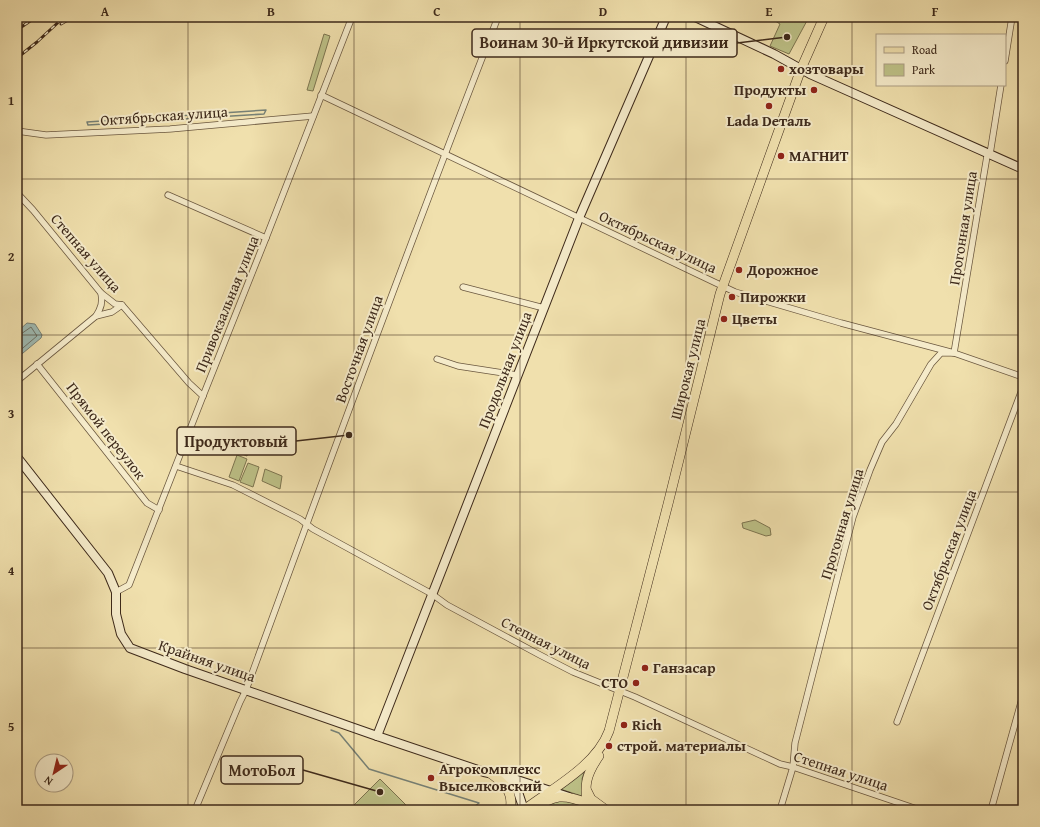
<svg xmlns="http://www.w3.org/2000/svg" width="1040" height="827" font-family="'Gentium Book Plus',serif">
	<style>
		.green { fill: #bdc187; stroke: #7d7550 }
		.water { fill: #9ebbb4; stroke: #778176 }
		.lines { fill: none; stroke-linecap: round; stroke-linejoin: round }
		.shore { stroke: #6e7267; stroke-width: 1 }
		.stream { stroke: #778176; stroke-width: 1.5 }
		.street-casing { stroke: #6a573f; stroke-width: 7 }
		.secondary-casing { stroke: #3d291a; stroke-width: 10 }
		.primary-casing { stroke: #3d291a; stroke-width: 10 }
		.street { stroke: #f5ebca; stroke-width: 5.5 }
		.secondary { stroke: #f5ebca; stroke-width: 8 }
		.primary { stroke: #f0e0ad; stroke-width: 9 }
		.rail-casing { stroke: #3d291a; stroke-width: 3 }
		.rail { stroke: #f5ebca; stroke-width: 1.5; stroke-dasharray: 4.5; stroke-linecap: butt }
		.grid { fill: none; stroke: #3d291a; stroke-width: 1; stroke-opacity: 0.55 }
		.poi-dot { fill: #8f2418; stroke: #f5ebca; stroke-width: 1.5 }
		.labels { text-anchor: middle; stroke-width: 4; stroke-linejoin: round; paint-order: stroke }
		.poi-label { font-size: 15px; font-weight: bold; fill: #3d291a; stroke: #f5ebca; text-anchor: start }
		.street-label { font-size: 15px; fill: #3d291a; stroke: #f5ebca }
		.leader { fill: none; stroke: #3d291a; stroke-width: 1.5 }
		.callout-dot { fill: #3d291a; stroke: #f5ebca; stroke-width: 1.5 }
		.callout { fill: #f5ebca; stroke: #3d291a; stroke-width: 1.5 }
		.callout-label { font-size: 16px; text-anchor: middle; font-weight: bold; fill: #3d291a }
		.neatline { fill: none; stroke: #3d291a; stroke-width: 1.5 }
		.grid-label { font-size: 13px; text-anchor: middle; font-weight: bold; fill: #3d291a }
	</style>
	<rect width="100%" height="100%" fill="#f0e0ad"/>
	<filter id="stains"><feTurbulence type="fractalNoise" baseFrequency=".005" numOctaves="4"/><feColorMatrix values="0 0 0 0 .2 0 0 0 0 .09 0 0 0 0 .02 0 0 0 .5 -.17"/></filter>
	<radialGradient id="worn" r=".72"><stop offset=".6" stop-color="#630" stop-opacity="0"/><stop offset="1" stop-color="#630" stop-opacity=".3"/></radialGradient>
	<g class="green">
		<path d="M769 17H809L789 54 770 46 780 24Z"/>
		<path d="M324 34 330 36 313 91 307 90Z"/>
		<path d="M245 429 255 432 247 456 237 452Z"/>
		<path d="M237 455 247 459 239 481 229 477Z"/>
		<path d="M248 463 259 467 253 487 240 482Z"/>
		<path d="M265 469 282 476 280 489 262 481Z"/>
		<path d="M755 520 770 528 771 535 766 536 743 528 742 523Z"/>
		<path d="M585 769 582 779 585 797 560 789Z"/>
		<path d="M380 779 411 810H357L353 806Z"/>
		<path d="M563 800 580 805 583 810H539L545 804Z"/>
	</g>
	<path class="water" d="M27 323 35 324 42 335 41 338 17 358V332Z"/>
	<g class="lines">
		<path class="shore" d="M17 334H21L31 327 37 336 17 353"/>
		<g class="stream">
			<path d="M266 110 264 114 88 125 87 122Z"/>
			<path d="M331 730 339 733 369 769 479 803 470 810"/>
		</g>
		<defs>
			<g id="street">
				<path d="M1005 61 1012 17"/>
				<path d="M321 95 735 292 841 323 954 353 1023 377"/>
				<path d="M17 131 46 135 170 129 313 116"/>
				<path d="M17 193 33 210 101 293 115 304 122 305 189 383 203 396"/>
				<path d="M168 195 266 238"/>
				<path d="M463 287 544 308"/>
				<path d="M96 316C101 308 103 302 101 293"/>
				<path d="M437 359 458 366 517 375"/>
				<path d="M37 364 147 503 159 510"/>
				<path d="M17 381 96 316 112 312 122 305"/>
				<path d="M176 466 233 485 300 519 313 529 432 594 447 605 540 655 573 672 635 697 780 764 793 767 920 810"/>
				<path d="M116 592 129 585 203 396 266 238 352 17"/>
				<path d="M897 722 1023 387"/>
				<path d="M195 810 240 702 246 690C328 465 411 240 498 17"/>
				<path d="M780 810 793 767 795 743 853 517 870 470 882 442 896 424 931 364 941 353H954L987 156 990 154 1001 85"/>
				<path d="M991 810 1023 695"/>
			</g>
			<g id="secondary">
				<path d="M695 17 774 54 810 74 1023 169"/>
				<path d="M17 457 108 573 116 592V614L121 634 130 648 185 669 377 736 484 772 508 777 569 797"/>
				<path d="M377 736 579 218 666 17"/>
				<path d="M504 779 517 789 524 810"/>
			</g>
			<g id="primary">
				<path d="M490 773C504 783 514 792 510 810"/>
				<path d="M587 791 591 799 606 810"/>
				<path d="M524 810C553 788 596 766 609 731L668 504 720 294 801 69 824 17"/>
				<path d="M534 810C553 794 564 794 587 803"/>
				<path d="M588 810C584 786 585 776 599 756"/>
			</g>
		</defs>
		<use href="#street" class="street-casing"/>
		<use href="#secondary" class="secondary-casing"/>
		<use href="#primary" class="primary-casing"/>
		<use href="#street" class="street"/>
		<use href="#secondary" class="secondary"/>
		<use href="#primary" class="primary"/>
		<defs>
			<g id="rail">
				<path d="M61 24 73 17"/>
				<path d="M17 30 36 17"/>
				<path d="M17 58 37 42 64 17"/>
			</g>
		</defs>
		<use href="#rail" class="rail-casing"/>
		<use href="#rail" class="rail"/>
	</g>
	<path class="grid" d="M188 17V810M354 17V810M520 17V810M686 17V810M852 17V810M17 179H1023M17 335H1023M17 492H1023M17 648H1023"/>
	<g class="poi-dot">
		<circle cx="781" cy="69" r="4"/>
		<circle cx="814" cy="90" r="4"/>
		<circle cx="769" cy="106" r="4"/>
		<circle cx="781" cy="156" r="4"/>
		<circle cx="739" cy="270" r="4"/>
		<circle cx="732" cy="297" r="4"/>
		<circle cx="724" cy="319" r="4"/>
		<circle cx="645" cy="668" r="4"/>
		<circle cx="636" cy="683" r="4"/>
		<circle cx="624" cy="725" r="4"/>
		<circle cx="609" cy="746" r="4"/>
		<circle cx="431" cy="778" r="4"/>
	</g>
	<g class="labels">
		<g class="poi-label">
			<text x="789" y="74">хозтовары</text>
			<text x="806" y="95" text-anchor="end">Продукты</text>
			<text x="769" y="126" text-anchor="middle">Lada Dеталь</text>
			<text x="789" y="161">МАГНИТ</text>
			<text x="747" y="275">Дорожное</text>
			<text x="740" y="302">Пирожки</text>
			<text x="732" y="324">Цветы</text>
			<text x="653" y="673">Ганзасар</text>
			<text x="628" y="688" text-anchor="end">СТО</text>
			<text x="632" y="730">Rich</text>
			<text x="617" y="751">строй. материалы</text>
			<text x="439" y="774">Агрокомплекс<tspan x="439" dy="17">Выселковский</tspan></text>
		</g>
		<g class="street-label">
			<text transform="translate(164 116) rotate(-4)" y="5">Октябрьская улица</text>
			<text transform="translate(963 228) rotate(-81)" y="5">Прогонная улица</text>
			<text transform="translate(658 242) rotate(25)" y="5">Октябрьская улица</text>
			<text transform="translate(86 253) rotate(49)" y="5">Степная улица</text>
			<text transform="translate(227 304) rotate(-68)" y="5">Привокзальная улица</text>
			<text transform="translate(359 349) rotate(-70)" y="5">Восточная улица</text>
			<text transform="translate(688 369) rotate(-76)" y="5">Широкая улица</text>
			<text transform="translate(505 370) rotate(-69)" y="5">Продольная улица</text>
			<text transform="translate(106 431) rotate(52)" y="5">Прямой переулок</text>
			<text transform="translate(842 524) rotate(-73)" y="5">Прогонная улица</text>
			<text transform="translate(949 550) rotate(-69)" y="5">Октябрьская улица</text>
			<text transform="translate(546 643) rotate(27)" y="5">Степная улица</text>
			<text transform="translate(207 661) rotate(19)" y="5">Крайняя улица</text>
			<text transform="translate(841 771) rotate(18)" y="5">Степная улица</text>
		</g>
	</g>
	<path class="leader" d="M787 37L737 43M349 435L296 441M380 792L303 770"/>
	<g class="callout-dot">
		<circle cx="787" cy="37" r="4"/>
		<circle cx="349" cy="435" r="4"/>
		<circle cx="380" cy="792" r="4"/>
	</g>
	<g class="callout">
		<rect x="472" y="29" width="265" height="28" rx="4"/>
		<rect x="177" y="427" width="119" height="28" rx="4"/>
		<rect x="221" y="756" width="82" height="28" rx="4"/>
	</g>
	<g class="callout-label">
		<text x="604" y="48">Воинам 30-й Иркутской дивизии</text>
		<text x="236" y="447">Продуктовый</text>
		<text x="262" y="776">МотоБол</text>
	</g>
	<rect width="1040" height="827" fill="none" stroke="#f0e0ad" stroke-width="44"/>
	<rect x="876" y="34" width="130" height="52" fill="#f5ebca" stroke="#ab9d84"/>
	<rect x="884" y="47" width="20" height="6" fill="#f0e0ad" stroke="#ab9d84"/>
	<text x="912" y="54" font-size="12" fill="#3d291a">Road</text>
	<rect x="884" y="64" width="20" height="12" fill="#bdc187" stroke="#ab9d84"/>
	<text x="912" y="74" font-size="12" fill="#3d291a">Park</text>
	<g transform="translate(54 773) rotate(215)"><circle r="19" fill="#f5ebca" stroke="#ab9d84"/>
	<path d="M0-3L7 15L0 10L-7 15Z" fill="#8f2418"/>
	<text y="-6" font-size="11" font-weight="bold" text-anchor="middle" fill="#3d291a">N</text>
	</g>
	<rect x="22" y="22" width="996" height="783" class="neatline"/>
	<g class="grid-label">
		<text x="105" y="16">A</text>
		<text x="271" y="16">B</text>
		<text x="437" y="16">C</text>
		<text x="603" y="16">D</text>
		<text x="769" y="16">E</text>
		<text x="935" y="16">F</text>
		<text x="11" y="105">1</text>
		<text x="11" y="261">2</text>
		<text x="11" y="418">3</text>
		<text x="11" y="575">4</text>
		<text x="11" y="731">5</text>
	</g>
	<rect width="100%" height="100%" filter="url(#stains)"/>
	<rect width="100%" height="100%" fill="url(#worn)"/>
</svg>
